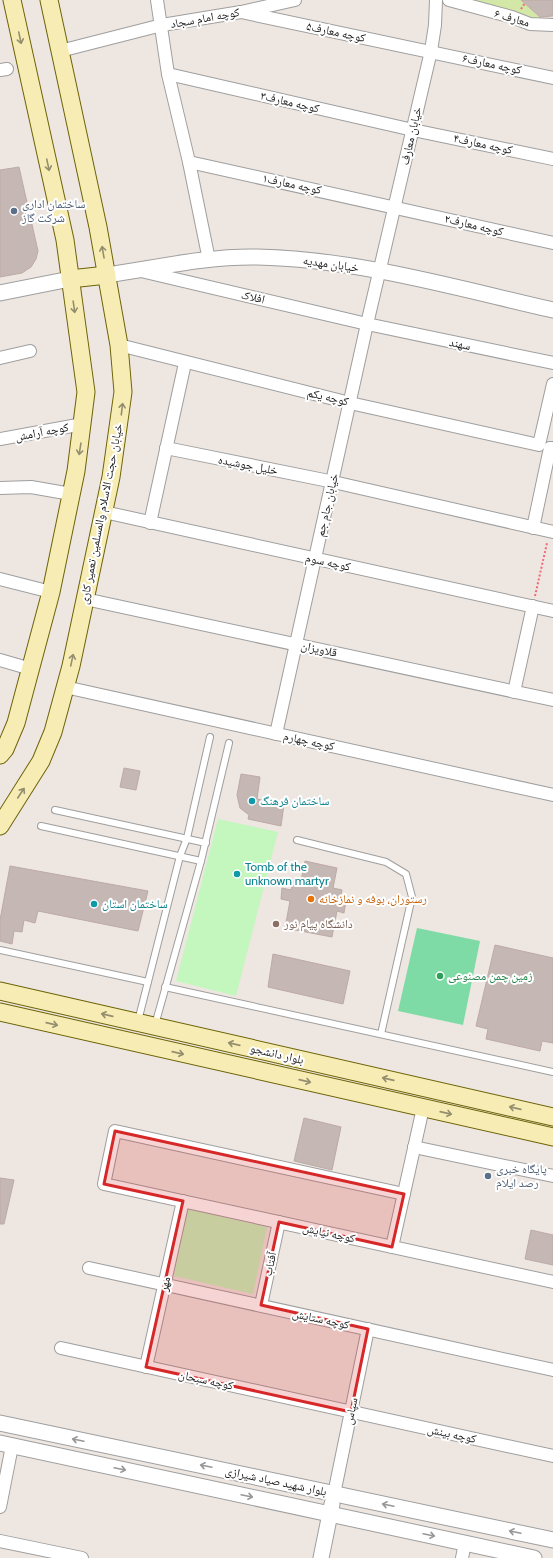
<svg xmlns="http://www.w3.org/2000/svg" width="553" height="1558" font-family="Cabin,'Noto Naskh Arabic',sans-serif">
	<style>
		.grass { fill: #d3e7a7 }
		.park { fill: #c4f7bd }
		.pitch { fill: #7fdba5 }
		.building { fill: #c4b7b4; stroke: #beaaa4 }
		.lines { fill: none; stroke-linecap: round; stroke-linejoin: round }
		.service-casing { stroke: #9f9f9f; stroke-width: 8 }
		.minor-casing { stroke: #9f9f9f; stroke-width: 14 }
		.tertiary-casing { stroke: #9f9f9f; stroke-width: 17 }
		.secondary-casing { stroke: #6d6307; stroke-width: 19 }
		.path { stroke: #f66877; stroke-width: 2; stroke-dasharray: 2 2; stroke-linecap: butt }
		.service { stroke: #fff; stroke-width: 6 }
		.minor { stroke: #fff; stroke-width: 12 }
		.tertiary { stroke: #fff; stroke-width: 15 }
		.secondary { stroke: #f7edb4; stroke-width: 17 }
		.oneway { stroke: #948e6f }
		.oneway2 { stroke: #989898 }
		.marked { fill: #d62828; fill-opacity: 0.2; stroke: #d62828; stroke-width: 3; stroke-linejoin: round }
		.service-dot { fill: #5c6f8a; stroke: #fff; stroke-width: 1.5 }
		.culture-dot { fill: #0f9aa8; stroke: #fff; stroke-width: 1.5 }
		.food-dot { fill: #e8710a; stroke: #fff; stroke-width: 1.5 }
		.education-dot { fill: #8d6e63; stroke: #fff; stroke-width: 1.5 }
		.leisure-dot { fill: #2e9e5b; stroke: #fff; stroke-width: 1.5 }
		.labels { text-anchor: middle; stroke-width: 4; stroke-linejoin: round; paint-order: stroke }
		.street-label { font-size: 12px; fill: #1b1b1b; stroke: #fff }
		.service-label { font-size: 12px; fill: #4e5e75; stroke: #fff; text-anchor: start }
		.culture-label { font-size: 12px; fill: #0d838f; stroke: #fff; text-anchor: start }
		.food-label { font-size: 12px; fill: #c56008; stroke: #fff; text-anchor: start }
		.education-label { font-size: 12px; fill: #785e54; stroke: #fff; text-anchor: start }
		.leisure-label { font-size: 12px; fill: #27864d; stroke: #fff; text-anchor: start }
	</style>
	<rect width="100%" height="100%" fill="#ede6e1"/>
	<path class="grass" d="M477 0H521L546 23 515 13 477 5Z"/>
	<g class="park">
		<path d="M218 819 278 832 236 996 176 981Z"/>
		<path d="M188 1209 267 1227 253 1294 174 1276Z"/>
	</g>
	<path class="pitch" d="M417 928 480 941 463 1025 398 1011Z"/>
	<g class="building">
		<path d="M521 0H553V16L540 17Z"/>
		<path d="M19 167 38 251 36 259 31 267 22 273 0 277V170Z"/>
		<path d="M124 768 140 771 136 790 120 787Z"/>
		<path d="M241 774 260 777 257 799 284 804 281 826 248 819 249 815 240 808 237 795Z"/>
		<path d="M305 861 337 868 333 888 342 890 340 900 346 901 344 913 337 911 332 937 285 928 290 901 281 899 282 888 291 890 294 880 301 881Z"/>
		<path d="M10 866 148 891 138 931 38 911 35 923 24 920 22 932 14 931 12 944 0 941V920Z"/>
		<path d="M495 945 553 958V1043L542 1041 540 1051 486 1039 488 1029 476 1026Z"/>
		<path d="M273 954 350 971 343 1004 268 987Z"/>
		<path d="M304 1118 341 1127 332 1170 294 1161Z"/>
		<path d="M0 1178 14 1180 4 1224H0Z"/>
		<path d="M531 1230 553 1235V1265L525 1259Z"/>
	</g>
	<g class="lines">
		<defs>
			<g id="service">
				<path d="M55 810 206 843"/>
				<path d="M41 826 201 861"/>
				<path d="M297 840 386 862 406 874 412 897 381 1034"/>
				<path d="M0 950 148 982"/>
				<path d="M165 987 553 1072"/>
				<path d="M138 1021 180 856 187 838 210 737"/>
				<path d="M155 1025 201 861 229 743"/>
			</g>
			<g id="minor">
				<path d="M157 0 168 74 189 162 209 260"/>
				<path d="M449 0 512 17 530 24 553 25"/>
				<path d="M241 12 553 78"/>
				<path d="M60 51 162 25 241 12 295 0"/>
				<path d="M0 70 7 69"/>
				<path d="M168 74 413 130 553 159"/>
				<path d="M189 162 553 243"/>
				<path d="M141 271 367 324 553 363"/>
				<path d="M119 345 350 403 539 445 553 384"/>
				<path d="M0 358 30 351"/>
				<path d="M0 439 83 424"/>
				<path d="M166 448 329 481 553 532"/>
				<path d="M0 488 31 487 71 494"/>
				<path d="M104 512 553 611"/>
				<path d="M150 523 185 363"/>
				<path d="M533 528 550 448H553"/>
				<path d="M0 579 51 592"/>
				<path d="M85 599 553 700"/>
				<path d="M0 660 31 669"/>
				<path d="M65 687 553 795"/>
				<path d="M514 692 533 606"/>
				<path d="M276 734 367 324 431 51 435 25 436 0"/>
				<path d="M414 1147 553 1176"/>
				<path d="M404 1194 115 1131 104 1184 553 1282"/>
				<path d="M392 1247 423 1108"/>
				<path d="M89 1268 553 1370"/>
				<path d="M261 1305 279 1222"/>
				<path d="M61 1348 553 1456"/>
				<path d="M146 1367 183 1201"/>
				<path d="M334 1494 368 1329"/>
				<path d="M0 1507 12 1446"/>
				<path d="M0 1541 82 1558"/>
				<path d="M462 1558 465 1543"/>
			</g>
			<g id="tertiary">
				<path d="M107 275C156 268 207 256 257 257 357 259 456 288 553 310"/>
				<path d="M0 293 70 279"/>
				<path d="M0 1423 553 1540"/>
				<path d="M0 1443 534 1558"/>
				<path d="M321 1558 332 1504"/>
			</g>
			<g id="secondary">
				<path d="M70 279 107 275"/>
				<path d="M0 755 5 749 16 723 51 592 76 471 86 392 65 240 12 0"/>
				<path d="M0 826 41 761 53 732 71 666 111 477 123 392 119 345 98 227 49 0"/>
				<path d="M0 991 553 1117"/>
				<path d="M0 1012 553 1137"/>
			</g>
		</defs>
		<use href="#service" class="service-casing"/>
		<use href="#minor" class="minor-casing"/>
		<use href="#tertiary" class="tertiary-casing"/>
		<use href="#secondary" class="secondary-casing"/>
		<g class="path">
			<path d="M521 9 525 3"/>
			<path d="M535 596 547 543"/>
		</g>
		<use href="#service" class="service"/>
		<use href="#minor" class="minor"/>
		<use href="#tertiary" class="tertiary"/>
		<use href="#secondary" class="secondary"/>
	</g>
	<defs><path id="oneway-shaft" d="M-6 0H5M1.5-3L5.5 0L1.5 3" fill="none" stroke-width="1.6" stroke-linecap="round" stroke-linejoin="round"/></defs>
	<g class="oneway">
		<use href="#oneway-shaft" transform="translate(20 38) rotate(78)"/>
		<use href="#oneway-shaft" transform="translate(48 165) rotate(78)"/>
		<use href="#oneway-shaft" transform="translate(103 252) rotate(-100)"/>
		<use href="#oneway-shaft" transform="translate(74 307) rotate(82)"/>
		<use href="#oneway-shaft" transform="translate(122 409) rotate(-83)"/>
		<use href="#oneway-shaft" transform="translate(80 449) rotate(99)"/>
		<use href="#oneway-shaft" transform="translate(72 660) rotate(-78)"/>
		<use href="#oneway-shaft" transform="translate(21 793) rotate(-57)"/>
		<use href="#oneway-shaft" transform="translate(107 1015) rotate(-167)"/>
		<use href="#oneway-shaft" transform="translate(52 1024) rotate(13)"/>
		<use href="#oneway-shaft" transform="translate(234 1044) rotate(-167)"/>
		<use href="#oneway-shaft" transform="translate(178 1053) rotate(13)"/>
		<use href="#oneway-shaft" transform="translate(388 1079) rotate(-167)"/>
		<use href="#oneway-shaft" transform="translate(305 1081) rotate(13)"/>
		<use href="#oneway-shaft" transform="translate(515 1108) rotate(-167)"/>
		<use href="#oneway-shaft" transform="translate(446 1113) rotate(13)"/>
	</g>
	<g class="oneway2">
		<use href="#oneway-shaft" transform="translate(78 1440) rotate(-168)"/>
		<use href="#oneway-shaft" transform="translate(206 1466) rotate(-168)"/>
		<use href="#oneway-shaft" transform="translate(120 1469) rotate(12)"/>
		<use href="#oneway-shaft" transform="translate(247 1496) rotate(12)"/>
		<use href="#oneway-shaft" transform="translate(388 1505) rotate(-168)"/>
		<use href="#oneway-shaft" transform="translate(515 1532) rotate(-168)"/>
		<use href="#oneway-shaft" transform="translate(429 1535) rotate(12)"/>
	</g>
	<path class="marked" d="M115 1131 404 1194 392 1247 279 1222 261 1305 368 1329 351 1412 146 1367 183 1201 104 1184Z"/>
	<g class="service-dot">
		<circle cx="14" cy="211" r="4"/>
		<circle cx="488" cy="1176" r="4"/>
	</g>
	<g class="culture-dot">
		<circle cx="252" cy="801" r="4"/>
		<circle cx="237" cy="874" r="4"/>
		<circle cx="94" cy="904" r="4"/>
	</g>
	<circle class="food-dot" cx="311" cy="899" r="4"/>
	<circle class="education-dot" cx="276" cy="924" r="4"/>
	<circle class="leisure-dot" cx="440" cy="976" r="4"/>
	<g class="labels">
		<g class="street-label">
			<text transform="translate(205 18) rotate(-10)" y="4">کوچه امام سجاد</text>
			<text transform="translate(512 18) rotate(16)" y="4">معارف ۶</text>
			<text transform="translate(336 32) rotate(12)" y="4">کوچه معارف۵</text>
			<text transform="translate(492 64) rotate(12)" y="4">کوچه معارف۶</text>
			<text transform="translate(290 102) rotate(13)" y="4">کوچه معارف۳</text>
			<text transform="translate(411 136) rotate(-77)" y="4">خیابان معارف</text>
			<text transform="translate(483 144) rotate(12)" y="4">کوچه معارف۴</text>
			<text transform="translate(292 184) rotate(12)" y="4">کوچه معارف۱</text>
			<text transform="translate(474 225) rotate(13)" y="4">کوچه معارف۲</text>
			<text transform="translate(331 264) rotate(8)" y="4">خیابان مهدیه</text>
			<text transform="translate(253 297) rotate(13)" y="4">افلاک</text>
			<text transform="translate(460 344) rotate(12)" y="4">سهند</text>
			<text transform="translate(328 397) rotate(13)" y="4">کوچه یکم</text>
			<text transform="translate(42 432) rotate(-11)" y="4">کوچه آرامش</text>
			<text transform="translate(248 465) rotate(11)" y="4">خلیل جوشیده</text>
			<text transform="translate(327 505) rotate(-77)" y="4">خیابان جام جم</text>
			<text transform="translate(101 514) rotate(-79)" y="4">خیابان حجت الاسلام والمسلمین تعمیر کاری</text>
			<text transform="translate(328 562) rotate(12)" y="4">کوچه سوم</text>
			<text transform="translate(319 649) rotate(12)" y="4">قلاویزان</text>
			<text transform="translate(309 741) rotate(12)" y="4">کوچه چهارم</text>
			<text transform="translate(277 1054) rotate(13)" y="4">بلوار دانشجو</text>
			<text transform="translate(329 1233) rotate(12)" y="4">كوچه نيايش</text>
			<text transform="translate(270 1264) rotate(-78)" y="4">آفتاب</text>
			<text transform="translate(165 1284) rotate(-78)" y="4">مهر</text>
			<text transform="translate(321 1319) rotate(12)" y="4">کوچه ستایش</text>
			<text transform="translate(206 1380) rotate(12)" y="4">کوچه سبحان</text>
			<text transform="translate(351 1411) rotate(-78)" y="4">سپاس</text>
			<text transform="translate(452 1434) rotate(12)" y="4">کوچه بینش</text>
			<text transform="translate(276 1481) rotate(12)" y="4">بلوار شهید صیاد شیرازی</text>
		</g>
		<g class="service-label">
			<text x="22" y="208">ساختمان اداری<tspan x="22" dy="14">شرکت گاز</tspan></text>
			<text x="496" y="1173">پایگاه خبری<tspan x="496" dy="14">رصد ایلام</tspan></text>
		</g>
		<g class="culture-label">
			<text x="260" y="805">ساختمان فرهنگ</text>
			<text x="245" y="871">Tomb of the<tspan x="245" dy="14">unknown martyr</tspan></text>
			<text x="102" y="908">ساختمان استان</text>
		</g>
		<g class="food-label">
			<text x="319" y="903">رستوران، بوفه و نمازخانه</text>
		</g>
		<g class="education-label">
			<text x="284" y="928">دانشگاه پیام نور</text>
		</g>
		<g class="leisure-label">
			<text x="448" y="980">زمین چمن مصنوعی</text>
		</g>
	</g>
</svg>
